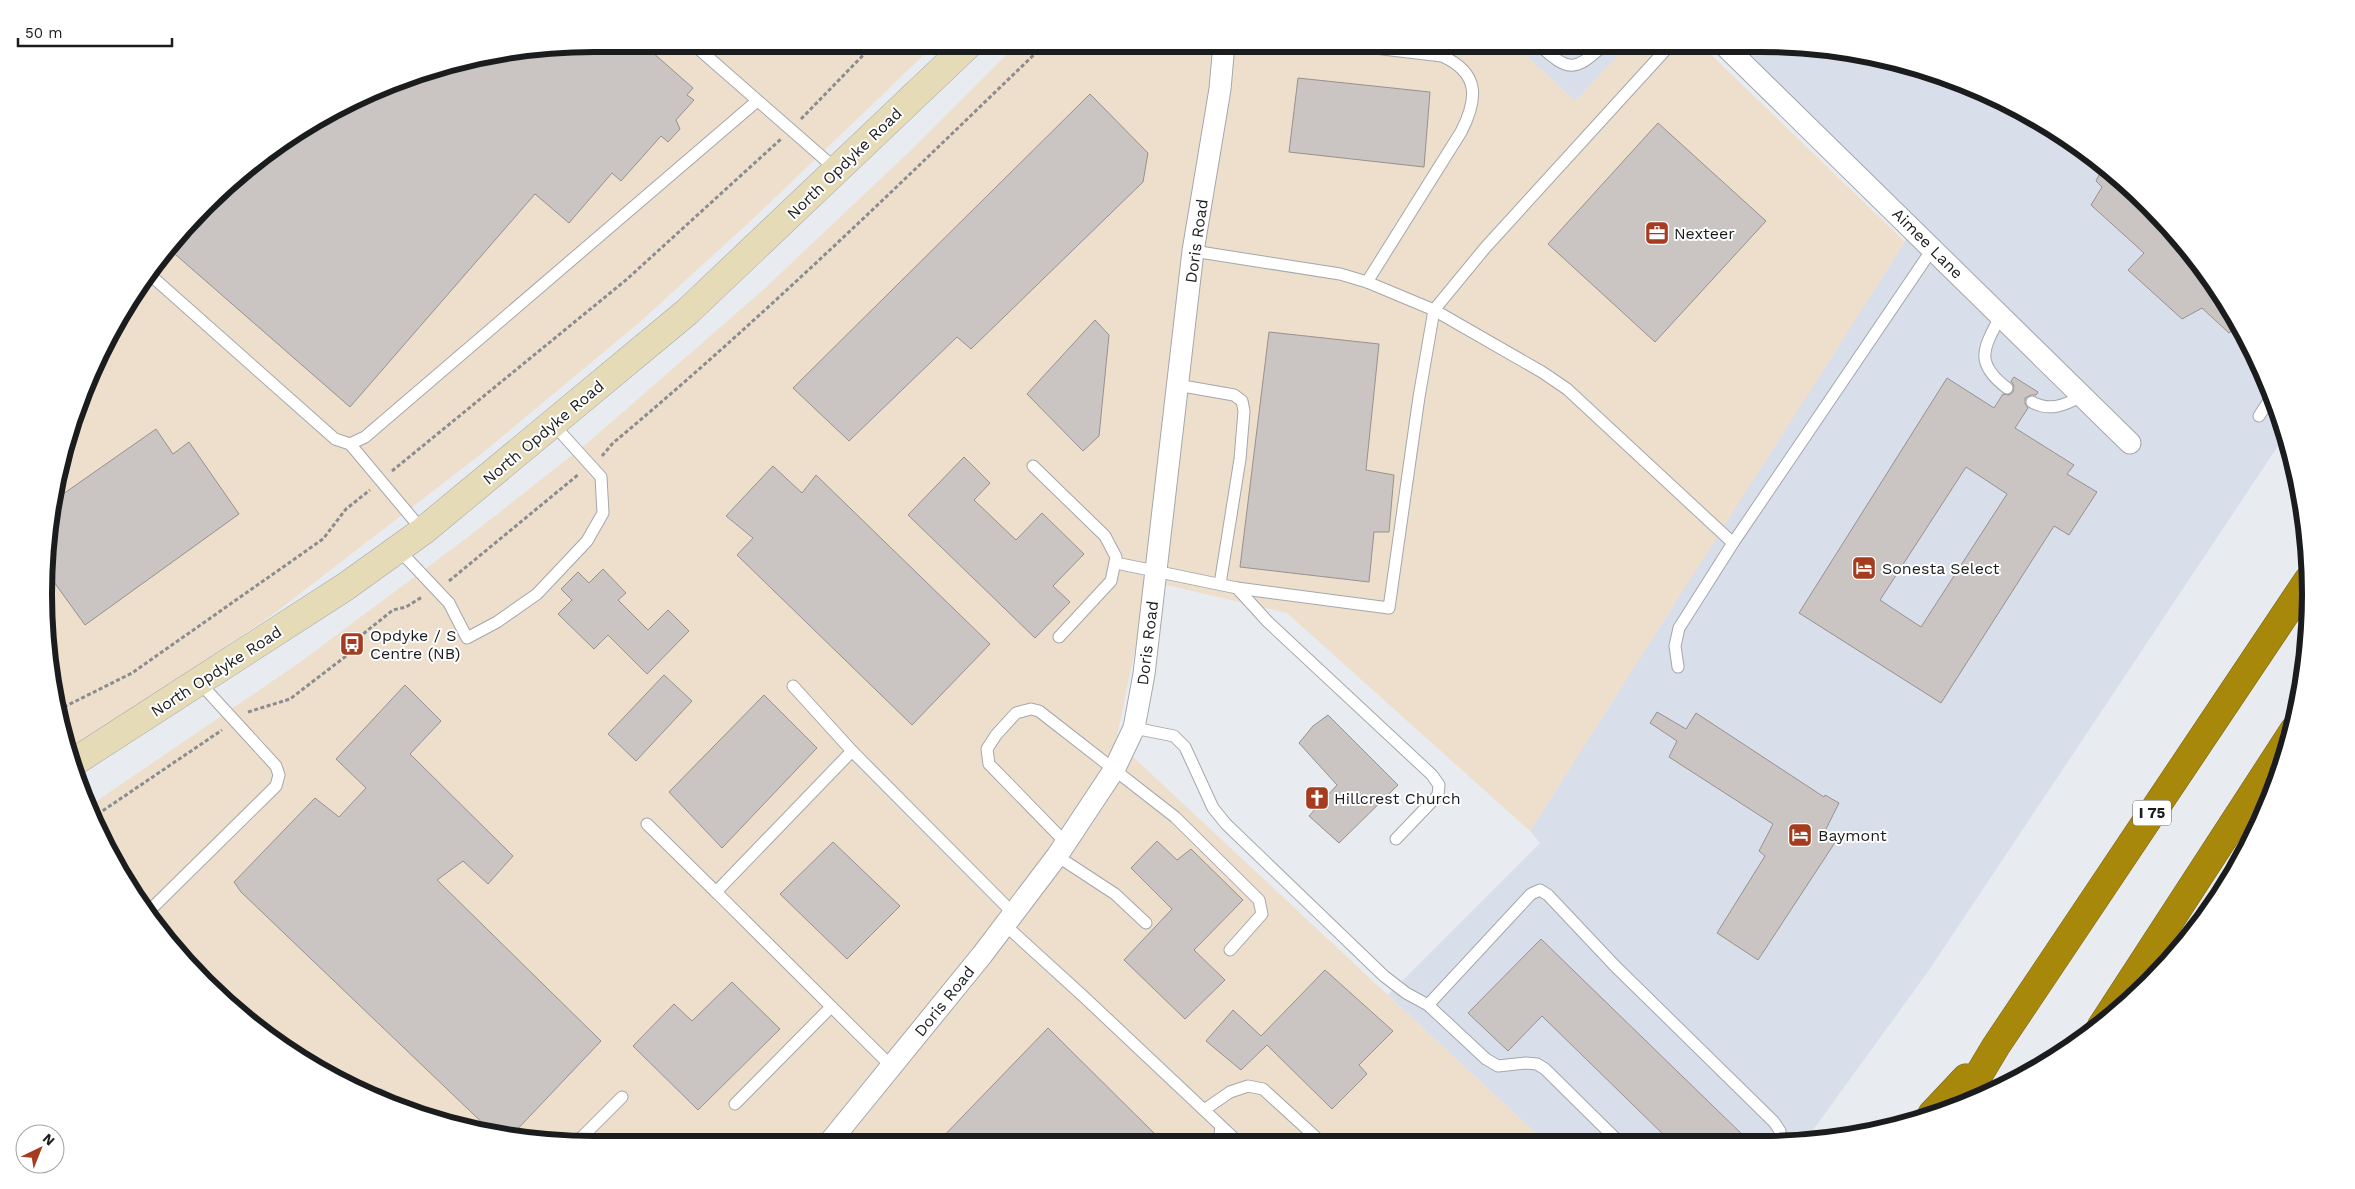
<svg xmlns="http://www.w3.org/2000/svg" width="2355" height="1189" font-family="'Work Sans',sans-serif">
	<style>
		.built { fill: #d8dfeb }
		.industrial { fill: #eddfcb }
		.building { fill: #cac4c2; stroke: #97918f; fill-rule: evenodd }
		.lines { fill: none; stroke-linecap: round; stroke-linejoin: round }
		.service-casing { stroke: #a4a7ab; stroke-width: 13 }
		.minor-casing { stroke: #a4a7ab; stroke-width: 23 }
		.secondary-casing { stroke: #a4a7ab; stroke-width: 29 }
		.motorway-casing { stroke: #776212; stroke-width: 29 }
		.path { stroke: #8a8c90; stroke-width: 3; stroke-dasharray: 4 2.5; stroke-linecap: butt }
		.service { stroke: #fff; stroke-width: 11 }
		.minor { stroke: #fff; stroke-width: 21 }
		.secondary { stroke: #e5dbb6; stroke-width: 28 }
		.motorway { stroke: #a8880b; stroke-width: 28 }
		.labels { text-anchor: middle; stroke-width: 4; stroke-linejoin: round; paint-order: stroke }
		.shield { fill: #fff; stroke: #5f6062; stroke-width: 1 }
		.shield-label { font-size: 15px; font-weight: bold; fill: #1b1c1e }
		.street-label { font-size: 16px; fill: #1b1c1e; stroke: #fff }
		.poi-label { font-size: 16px; fill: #1b1c1e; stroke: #fff; text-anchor: start }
		.rim { fill: none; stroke: #1b1c1e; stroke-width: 6 }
	</style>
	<rect width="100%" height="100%" fill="#e8ebf0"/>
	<g class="built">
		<path d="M1515 45H1628L1575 101Z"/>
		<path d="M1734 45H1796L1903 62 2004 100 2096 157 2174 231 2237 319 2282 417 2286 434 1927 973 1805 1141H1544L1388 995 1540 843 1530 831 1916 223Z"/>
	</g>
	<g class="industrial">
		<path d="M595 44H935L757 215 641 321 481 454 276 612 140 705 68 751 49 667 44 594 54 487 86 383 136 289 181 231 259 158 319 117 487 54Z"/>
		<path d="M1017 44 1515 45 1575 101 1628 45H1701L1905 242 1530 831 1287 613 1149 581 1116 741 1544 1141 559 1144 452 1127 351 1089 288 1052 205 984 157 930 101 838 88 807 299 663 468 537 584 446 763 290 910 151Z"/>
	</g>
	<g class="building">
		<path d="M594 44H643L693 88 687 95 694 100 676 120 680 129 668 142 661 136 621 181 612 173 569 223 535 194 350 407 168 248 181 231 252 164 257 168 276 147 319 117 417 73 487 54Z"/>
		<path d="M1298 78 1430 92 1424 167 1289 152Z"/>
		<path d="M1090 94 1148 153 1143 182 971 349 957 337 849 441 793 388Z"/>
		<path d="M1658 123 1766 221 1655 342 1548 244Z"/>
		<path d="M2104 165 2174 231 2240 325 2229 333 2202 308 2182 319 2128 270 2144 253 2091 205 2102 187 2096 181Z"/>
		<path d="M1095 320 1109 335 1099 436 1083 451 1027 394Z"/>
		<path d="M1269 332 1379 344 1366 470 1394 475 1389 532H1374L1369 582 1240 567Z"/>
		<path d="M2014 377 2038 392 2036 395H2031L2025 398V403L2028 408 2015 428 2074 465 2067 474 2097 492 2069 535 2054 526 1941 703 1799 613 1947 378 1994 408 2003 394 2009 395 2013 392 2014 386 2011 381ZM1966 467 2007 494 1921 627 1880 600Z"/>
		<path d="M156 429 173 454 189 442 239 514 85 625 46 571 53 501Z"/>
		<path d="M964 457 990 483 974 500 1016 540 1042 513 1084 554 1053 586 1070 602 1035 638 908 515Z"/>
		<path d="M773 466 802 493 816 475 990 644 912 725 737 555 753 538 726 516Z"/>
		<path d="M603 569 626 593 618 600 648 630 668 610 689 631 647 674 608 635 594 649 558 614 572 600 561 589 578 572 589 583Z"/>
		<path d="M664 675 692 701 636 761 608 734Z"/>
		<path d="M405 685 441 721 410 754 513 856 488 884 463 861 437 880 601 1041 511 1136 493 1133 241 892 234 882 315 798 339 817 366 788 336 759Z"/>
		<path d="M764 695 817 748 722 848 669 792Z"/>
		<path d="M1657 712 1686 729 1696 713 1824 797 1825 795 1839 803 1824 833 1836 841 1758 960 1717 933 1765 856 1759 851 1773 824 1669 757 1677 741 1650 723Z"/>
		<path d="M1328 715 1398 785 1339 843 1309 816 1337 785 1299 743 1313 726Z"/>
		<path d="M1157 841 1177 860 1191 849 1243 900 1194 950 1225 980 1185 1019 1124 960 1172 909 1131 868Z"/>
		<path d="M833 842 900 906 847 959 780 894Z"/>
		<path d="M1541 939 1749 1141H1670L1542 1016 1508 1051 1468 1013Z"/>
		<path d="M1325 970 1393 1031 1359 1065 1367 1074 1332 1109 1267 1045 1241 1070 1206 1041 1233 1010 1261 1036Z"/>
		<path d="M732 982 780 1029 698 1110 633 1046 674 1004 692 1021Z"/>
		<path d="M1048 1028 1163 1142 937 1143Z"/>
	</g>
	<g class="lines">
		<defs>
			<g id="service">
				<path d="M693 44 837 170"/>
				<path d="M1341 44 1442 56C1480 73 1478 99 1461 132L1367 282"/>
				<path d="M1539 45C1569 72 1574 72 1604 45"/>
				<path d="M1193 251 1340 274 1367 282 1434 310 1485 248 1670 45"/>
				<path d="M148 273 335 439 350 444 365 437 757 101"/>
				<path d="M2001 315C1984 348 1973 362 2007 388"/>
				<path d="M1177 385 1234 395 1242 401 1244 411 1240 459 1220 584"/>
				<path d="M2032 402C2050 412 2065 405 2082 396"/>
				<path d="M2259 416 2272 396"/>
				<path d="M350 444 423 531"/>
				<path d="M1033 466 1105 536 1116 557 1111 581 1059 637"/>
				<path d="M398 549 449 603 467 638 497 622 537 594 587 541 603 513 601 477 553 424"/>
				<path d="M1116 563 1237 588 1389 608 1419 397 1434 310 1542 372 1567 389 1733 543"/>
				<path d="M1237 588 1268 622 1432 775 1439 785 1438 795 1396 839"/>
				<path d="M1678 667 1675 646 1679 628 1733 543 1933 248"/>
				<path d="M793 686 852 751"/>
				<path d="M1134 728 1174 736 1185 747 1213 808 1226 824 1384 976 1406 993 1428 1005 1486 1059 1498 1066 1526 1063 1537 1064 1545 1069 1618 1141"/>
				<path d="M647 824 716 892"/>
				<path d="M1066 843 989 764 987 749 996 735 1016 713 1031 709 1039 711 1175 817 1259 900 1262 914 1230 950"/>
				<path d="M1057 856 1115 894 1146 923"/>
				<path d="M147 913 276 786 279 775 276 766 199 682"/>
				<path d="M1004 924 1083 996 1238 1142"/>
				<path d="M1428 1005 1531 894 1540 890 1548 895 1615 966 1774 1122 1780 1131V1141"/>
				<path d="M891 1066 716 892 852 751 1013 913"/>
				<path d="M347 1086 380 1095 411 1111"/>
				<path d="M735 1104 831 1007"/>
				<path d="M1204 1110 1230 1092 1248 1086 1263 1089 1321 1142"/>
				<path d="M1219 1142 1221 1127"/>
				<path d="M575 1144 622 1097"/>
			</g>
			<g id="minor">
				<path d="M1724 45 2130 443"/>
				<path d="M829 1143 982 955 1057 856 1114 770 1134 728 1144 674 1193 251 1220 89 1224 44"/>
			</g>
			<path id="secondary" d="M71 764 345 587 423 531 687 312 969 44"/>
			<g id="motorway">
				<path d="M2101 1027 2294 730"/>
				<path d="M1960 1106 1996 1046 2308 580"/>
				<path d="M1932 1114 1966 1078"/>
			</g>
		</defs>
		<use href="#service" class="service-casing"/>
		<use href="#minor" class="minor-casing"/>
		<use href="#secondary" class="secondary-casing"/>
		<use href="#motorway" class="motorway-casing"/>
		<g class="path">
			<path d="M801 119 874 44"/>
			<path d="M602 456 613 443C764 317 904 180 1045 44"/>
			<path d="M392 471 626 280 781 139"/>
			<path d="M449 581 579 474"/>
			<path d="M58 710 132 673 323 539 346 509 370 490"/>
			<path d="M248 712 290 699 350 653 363 634 393 610 406 607 422 597"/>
			<path d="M92 818 222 730"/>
		</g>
		<use href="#service" class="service"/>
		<use href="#minor" class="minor"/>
		<use href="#secondary" class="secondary"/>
		<use href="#motorway" class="motorway"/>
	</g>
	<defs>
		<symbol id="office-square" viewBox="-11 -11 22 22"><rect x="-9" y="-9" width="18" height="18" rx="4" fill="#a53c20" stroke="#fff"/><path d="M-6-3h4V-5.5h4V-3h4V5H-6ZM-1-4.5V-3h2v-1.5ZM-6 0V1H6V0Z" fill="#fff"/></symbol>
		<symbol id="hotel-square" viewBox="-11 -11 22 22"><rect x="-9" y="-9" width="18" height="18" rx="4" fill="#a53c20" stroke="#fff"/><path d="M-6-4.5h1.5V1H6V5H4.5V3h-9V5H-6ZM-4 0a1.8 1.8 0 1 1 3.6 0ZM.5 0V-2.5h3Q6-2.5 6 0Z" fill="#fff"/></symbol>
		<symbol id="bus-square" viewBox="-11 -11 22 22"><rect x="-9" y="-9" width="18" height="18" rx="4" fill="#a53c20" stroke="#fff"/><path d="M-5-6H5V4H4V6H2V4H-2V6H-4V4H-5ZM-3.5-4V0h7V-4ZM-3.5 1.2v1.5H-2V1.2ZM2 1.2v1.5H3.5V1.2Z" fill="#fff"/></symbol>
		<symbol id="church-square" viewBox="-11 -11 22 22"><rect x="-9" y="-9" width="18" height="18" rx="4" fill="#a53c20" stroke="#fff"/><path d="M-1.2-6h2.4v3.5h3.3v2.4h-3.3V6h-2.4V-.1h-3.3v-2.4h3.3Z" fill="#fff"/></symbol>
	</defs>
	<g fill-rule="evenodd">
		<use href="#office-square" x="1643" y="219" width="28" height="28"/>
		<use href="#hotel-square" x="1850" y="554" width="28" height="28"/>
		<use href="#bus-square" x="338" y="630" width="28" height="28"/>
		<use href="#church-square" x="1303" y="784" width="28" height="28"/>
		<use href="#hotel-square" x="1786" y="821" width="28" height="28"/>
	</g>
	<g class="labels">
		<rect class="shield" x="2133" y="800.5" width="38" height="25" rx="4"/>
		<g class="shield-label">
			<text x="2152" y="818">I 75</text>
		</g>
		<g class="street-label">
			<text transform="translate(844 163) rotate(-44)" y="6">North Opdyke Road</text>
			<text transform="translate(1196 241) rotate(-82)" y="6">Doris Road</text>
			<text transform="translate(1928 243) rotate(45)" y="6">Aimee Lane</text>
			<text transform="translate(543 432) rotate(-40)" y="6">North Opdyke Road</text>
			<text transform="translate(1147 643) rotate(-83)" y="6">Doris Road</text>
			<text transform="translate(216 671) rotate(-33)" y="6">North Opdyke Road</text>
			<text transform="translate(944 1001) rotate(-51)" y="6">Doris Road</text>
		</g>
		<g class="poi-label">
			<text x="1674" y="239">Nexteer</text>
			<text x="1882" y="574">Sonesta Select</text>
			<text x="370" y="641">Opdyke / S<tspan x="370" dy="18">Centre (NB)</tspan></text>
			<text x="1334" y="804">Hillcrest Church</text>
			<text x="1818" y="841">Baymont</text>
		</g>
	</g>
	<path d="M0 0H2355V1189H0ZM594 52H1760A542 542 0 0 1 2302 594V594A542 542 0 0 1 1760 1136H594A542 542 0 0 1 52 594V594A542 542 0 0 1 594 52Z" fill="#fff" fill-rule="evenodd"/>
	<path class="rim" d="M594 52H1760A542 542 0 0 1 2302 594V594A542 542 0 0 1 1760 1136H594A542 542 0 0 1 52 594V594A542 542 0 0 1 594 52Z"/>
	<g transform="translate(40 1149) rotate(43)"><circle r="24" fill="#ffffff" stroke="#a4a4a5"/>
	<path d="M0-4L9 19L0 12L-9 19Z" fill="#a53c20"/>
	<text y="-8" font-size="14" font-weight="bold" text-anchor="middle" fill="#1b1c1e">N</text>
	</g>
	<path d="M18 38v8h154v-8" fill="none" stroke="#1b1c1e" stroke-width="2.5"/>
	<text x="25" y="38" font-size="15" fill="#1b1c1e" stroke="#ffffff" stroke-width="4" paint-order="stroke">50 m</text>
</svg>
